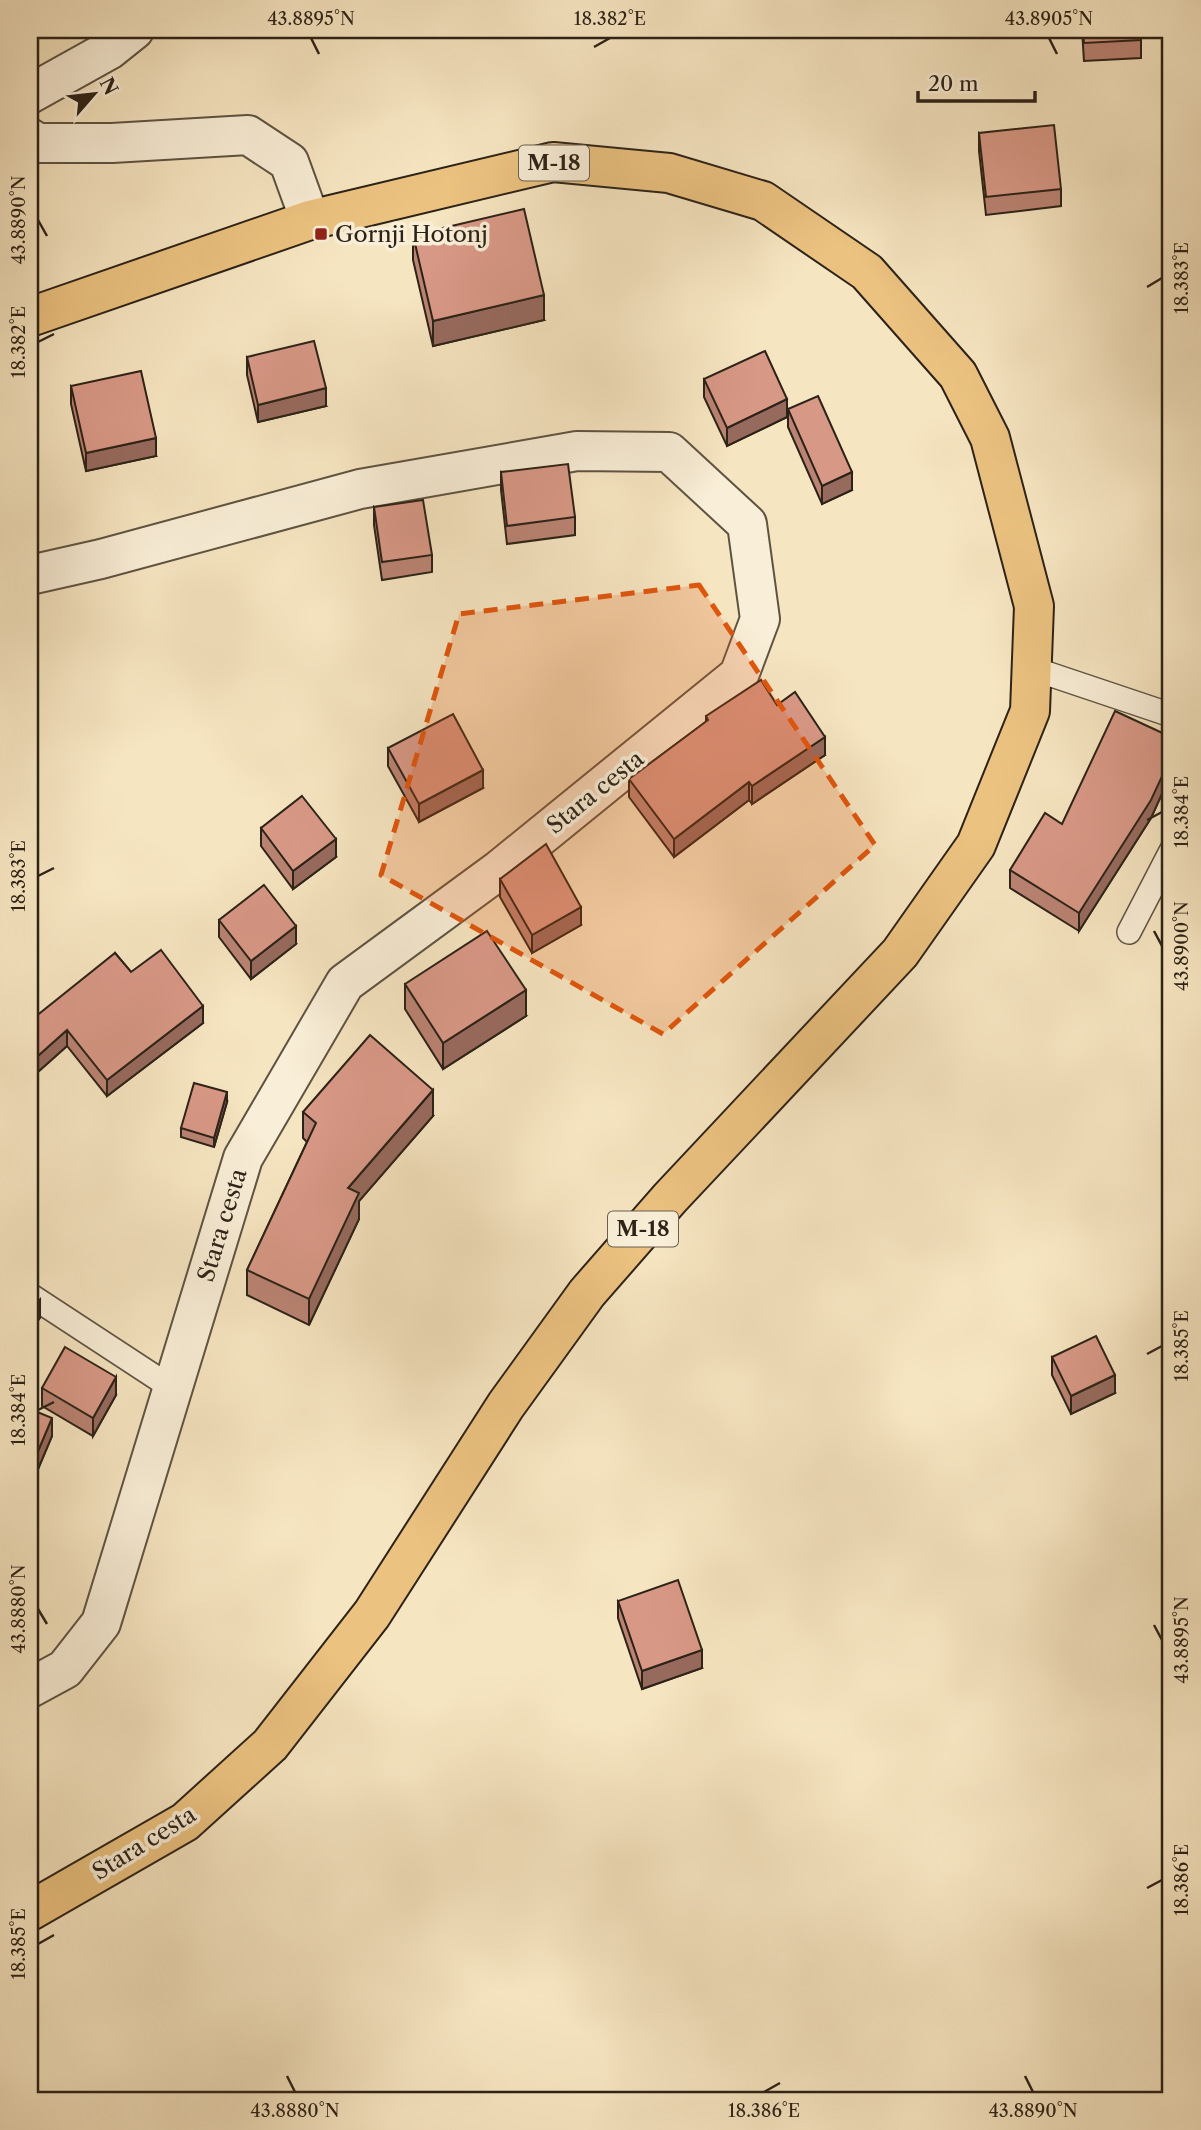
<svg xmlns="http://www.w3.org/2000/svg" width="1201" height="2130" font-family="'Libre Caslon Text',serif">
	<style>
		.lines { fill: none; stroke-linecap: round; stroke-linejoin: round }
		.service-casing { stroke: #5e5342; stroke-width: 26 }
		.minor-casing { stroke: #5e5342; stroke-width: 42 }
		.primary-casing { stroke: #2c2217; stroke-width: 42 }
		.service { stroke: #f9eed7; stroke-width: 23 }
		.minor { stroke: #f9eed7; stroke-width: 38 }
		.primary { stroke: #ebc280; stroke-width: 38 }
		.wall { fill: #ba8373; stroke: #2c2217; stroke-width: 2 }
		.shaded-wall { fill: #976a5e; stroke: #2c2217; stroke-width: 2 }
		.building { fill: #d89886; stroke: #2c2217; stroke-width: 2 }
		.marked { fill: #df560d; fill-opacity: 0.2; stroke: #df560d; stroke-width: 5; stroke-dasharray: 14 9; stroke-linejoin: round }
		.ticks { fill: none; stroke: #2c2217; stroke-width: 2.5 }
		.poi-dot { fill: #8f2418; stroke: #f9eed7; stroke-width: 2.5 }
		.labels { text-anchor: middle; stroke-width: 7; stroke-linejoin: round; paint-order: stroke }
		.shield { fill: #f9eed7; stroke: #6a5f51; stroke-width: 2 }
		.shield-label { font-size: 21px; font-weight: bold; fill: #2c2217 }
		.poi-label { font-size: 23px; fill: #2c2217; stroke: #f9eed7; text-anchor: start }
		.street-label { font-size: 23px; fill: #2c2217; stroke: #f9eed7 }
		.neatline { fill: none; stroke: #2c2217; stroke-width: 2.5 }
		.ticks-label { font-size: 18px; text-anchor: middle; fill: #2c2217 }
	</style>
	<rect width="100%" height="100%" fill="#f6e5c1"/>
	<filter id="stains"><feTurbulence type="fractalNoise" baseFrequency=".00286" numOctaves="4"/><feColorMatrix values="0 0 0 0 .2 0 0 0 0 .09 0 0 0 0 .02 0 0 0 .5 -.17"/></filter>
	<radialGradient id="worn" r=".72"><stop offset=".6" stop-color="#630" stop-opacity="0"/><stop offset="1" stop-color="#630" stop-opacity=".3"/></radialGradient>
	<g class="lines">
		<defs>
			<g id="service">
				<path d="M1031 668 1171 715"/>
				<path d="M1129 932 1171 851"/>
				<path d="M30 1295 172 1388"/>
			</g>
			<g id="minor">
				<path d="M30 94 109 50 134 30"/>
				<path d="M30 138 38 143H112L248 135 289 162 310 220"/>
				<path d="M30 575 101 559 360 489 577 451 669 452 747 524 760 619 739 675 499 870 345 983 243 1158 101 1623 65 1669 30 1688"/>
			</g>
			<path id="primary" d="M30 317 310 220 553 162 669 173 763 201 867 272 958 375 990 438 1034 606 1030 711 976 845 900 953 670 1198 587 1293 506 1405 372 1614 270 1745 185 1822 30 1911"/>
		</defs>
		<use href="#service" class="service-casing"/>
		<use href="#minor" class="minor-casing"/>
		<use href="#primary" class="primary-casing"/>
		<use href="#service" class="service"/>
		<use href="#minor" class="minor"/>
		<use href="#primary" class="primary"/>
	</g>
	<g class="wall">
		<path d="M1082 30H1141V58L1084 61Z"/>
		<path d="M979 133 1061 189V206L986 215 979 151Z"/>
		<path d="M413 235 544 320 433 346 413 260Z"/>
		<path d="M247 357 326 406 258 422 247 375Z"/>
		<path d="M704 379 787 417 727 446 704 397Z"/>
		<path d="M71 386 156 456 86 471 71 404Z"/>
		<path d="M788 409 852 490 822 504 788 427Z"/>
		<path d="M501 472 575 517V535L507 544 501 490Z"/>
		<path d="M374 507 432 555V572L382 580 374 525Z"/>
		<path d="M777 705 825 755 752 804 749 800 674 857 629 797V779L706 722V716Z"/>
		<path d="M1171 737V774L1151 818 1079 931 1010 888V870L1062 824Z"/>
		<path d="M388 748 483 788 419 822 388 766Z"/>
		<path d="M261 828 336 857 293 889 261 846Z"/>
		<path d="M500 879 581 925 532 953 500 897Z"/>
		<path d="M1171 881V929L1164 928V910Z"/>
		<path d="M219 920 296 944 251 979 219 937Z"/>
		<path d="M115 953 131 972 203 1023 107 1096 67 1046 30 1079Z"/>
		<path d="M405 984 526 1016 443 1069 405 1009Z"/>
		<path d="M227 1102 214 1147 181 1137V1128Z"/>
		<path d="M303 1112 433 1116 359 1201V1219L309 1325 247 1295V1270L307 1142 303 1138Z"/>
		<path d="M1171 1282V1316L1165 1302V1285Z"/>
		<path d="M1052 1357 1115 1393 1071 1414 1052 1375Z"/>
		<path d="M42 1388 116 1395 93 1436 42 1406Z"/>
		<path d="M30 1409 52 1436 33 1481 30 1480Z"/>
		<path d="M618 1601 702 1668 642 1689 618 1618Z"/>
	</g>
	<g class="shaded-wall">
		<path d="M544 295V320L433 346V321Z"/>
		<path d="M326 388V406L258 422V405Z"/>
		<path d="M787 399V417L727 446V428Z"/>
		<path d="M156 438V456L86 471V453Z"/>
		<path d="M852 472V490L822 504V486Z"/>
		<path d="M825 737V755L752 804V786Z"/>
		<path d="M1171 757V774L1151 818 1079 931V913Z"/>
		<path d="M483 770V788L419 822V804Z"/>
		<path d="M749 782V800L674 857V839Z"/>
		<path d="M336 839V857L293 889V871Z"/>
		<path d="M581 907V925L532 953V935Z"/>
		<path d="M296 926V944L251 979V961Z"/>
		<path d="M526 990V1016L443 1069V1043Z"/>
		<path d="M203 1006V1023L107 1096V1080Z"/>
		<path d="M67 1030V1046L30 1079V1063Z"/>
		<path d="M433 1090V1116L359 1201V1219L309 1325V1299L348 1188Z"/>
		<path d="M227 1092V1102L214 1147V1138Z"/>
		<path d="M40 1300V1318L30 1332V1315Z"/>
		<path d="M1115 1375V1393L1071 1414V1396Z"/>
		<path d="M116 1377V1395L93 1436V1418Z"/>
		<path d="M52 1418V1436L33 1481V1463Z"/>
		<path d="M702 1650V1668L642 1689V1671Z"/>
	</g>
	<g class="building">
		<path d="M1083 30H1141V40L1084 43Z"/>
		<path d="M1054 125 1061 189 986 197 979 133Z"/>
		<path d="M524 209 544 295 433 321 413 235Z"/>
		<path d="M314 341 326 388 258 405 247 357Z"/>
		<path d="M765 351 787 399 727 428 704 379Z"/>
		<path d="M141 371 156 438 86 453 71 386Z"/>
		<path d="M818 396 852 472 822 486 788 409Z"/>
		<path d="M568 464 575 517 507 526 501 472Z"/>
		<path d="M423 500 432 555 382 562 374 507Z"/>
		<path d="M761 680 777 705 795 692 825 737 752 786 749 782 674 839 629 779 708 720 706 716Z"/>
		<path d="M1115 711 1171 737V757L1151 800 1079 913 1010 870 1045 813 1062 824Z"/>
		<path d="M453 714 483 770 419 804 388 748Z"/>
		<path d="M302 796 336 839 293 871 261 828Z"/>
		<path d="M546 844 581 907 532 935 500 879Z"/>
		<path d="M1171 881V912L1164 910Z"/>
		<path d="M264 885 296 926 251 961 219 920Z"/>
		<path d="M487 931 526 990 443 1043 405 984Z"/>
		<path d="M161 950 203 1006 107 1080 67 1030 30 1063V1021L115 953 131 972Z"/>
		<path d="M370 1035 433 1090 348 1188 359 1193 309 1299 247 1270 316 1123 303 1112Z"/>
		<path d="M194 1083 227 1092 214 1138 181 1128Z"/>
		<path d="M1171 1282V1298L1165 1285Z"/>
		<path d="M30 1294 40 1300 30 1315Z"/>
		<path d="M1096 1336 1115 1375 1071 1396 1052 1357Z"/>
		<path d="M65 1347 116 1377 93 1418 42 1388Z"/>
		<path d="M30 1409 52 1418 33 1463 30 1462Z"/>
		<path d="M678 1580 702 1650 642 1671 618 1601Z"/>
	</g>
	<path class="marked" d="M699 585 875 845 663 1034 381 875 459 614Z"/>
	<path class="ticks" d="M311 38 319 54M1049 38 1057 54M594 47 610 38M38 220 47 236M1147 287 1162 278M38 342 54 334M1147 820 1162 812M38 876 54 868M1154 931 1162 946M1147 1354 1162 1346M38 1410 54 1402M38 1609 47 1624M1154 1625 1162 1640M1147 1888 1162 1880M38 1944 54 1935M287 2076 295 2092M1025 2076 1033 2092M764 2092 780 2083"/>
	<rect class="poi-dot" x="314" y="227" width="14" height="14" rx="3.5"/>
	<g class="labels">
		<g class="shield">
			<rect x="519" y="145.5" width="70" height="35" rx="5"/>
			<rect x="608" y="1211.5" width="70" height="35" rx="5"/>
		</g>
		<g class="shield-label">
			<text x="554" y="170">M-18</text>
			<text x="643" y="1236">M-18</text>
		</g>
		<g class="poi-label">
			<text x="335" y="242">Gornji Hotonj</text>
		</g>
		<g class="street-label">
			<text transform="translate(595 792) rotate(-39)" y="8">Stara cesta</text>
			<text transform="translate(222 1225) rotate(-73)" y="8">Stara cesta</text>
			<text transform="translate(144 1843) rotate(-32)" y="8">Stara cesta</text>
		</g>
	</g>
	<rect width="1201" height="2130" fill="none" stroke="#f6e5c1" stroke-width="77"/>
	<g transform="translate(94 94) rotate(62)" stroke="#f9eed7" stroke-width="5" paint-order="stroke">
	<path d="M0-5L12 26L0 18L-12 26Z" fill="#2c2217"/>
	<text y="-10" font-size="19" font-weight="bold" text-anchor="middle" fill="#2c2217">N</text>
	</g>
	<path d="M918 91v10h117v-10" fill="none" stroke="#2c2217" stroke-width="3.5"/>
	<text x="928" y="91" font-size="21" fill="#2c2217" stroke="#f9eed7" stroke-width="5" paint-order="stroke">20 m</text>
	<rect x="38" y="38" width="1124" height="2054" class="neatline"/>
	<g class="ticks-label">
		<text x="311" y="25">43.8895°N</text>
		<text x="610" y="25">18.382°E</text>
		<text x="1049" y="25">43.8905°N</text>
		<text transform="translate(19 220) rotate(-90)" y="6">43.8890°N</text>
		<text transform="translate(1182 278) rotate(-90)" y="6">18.383°E</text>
		<text transform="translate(19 342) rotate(-90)" y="6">18.382°E</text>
		<text transform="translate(1182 812) rotate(-90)" y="6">18.384°E</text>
		<text transform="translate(19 876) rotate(-90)" y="6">18.383°E</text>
		<text transform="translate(1182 946) rotate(-90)" y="6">43.8900°N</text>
		<text transform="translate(1182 1346) rotate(-90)" y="6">18.385°E</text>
		<text transform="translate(19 1410) rotate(-90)" y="6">18.384°E</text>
		<text transform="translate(19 1609) rotate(-90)" y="6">43.8880°N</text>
		<text transform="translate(1182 1640) rotate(-90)" y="6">43.8895°N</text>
		<text transform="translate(1182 1880) rotate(-90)" y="6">18.386°E</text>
		<text transform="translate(19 1944) rotate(-90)" y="6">18.385°E</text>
		<text x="295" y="2117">43.8880°N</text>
		<text x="764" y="2117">18.386°E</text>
		<text x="1033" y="2117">43.8890°N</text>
	</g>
	<rect width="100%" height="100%" filter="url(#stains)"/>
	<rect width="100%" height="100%" fill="url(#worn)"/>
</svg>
